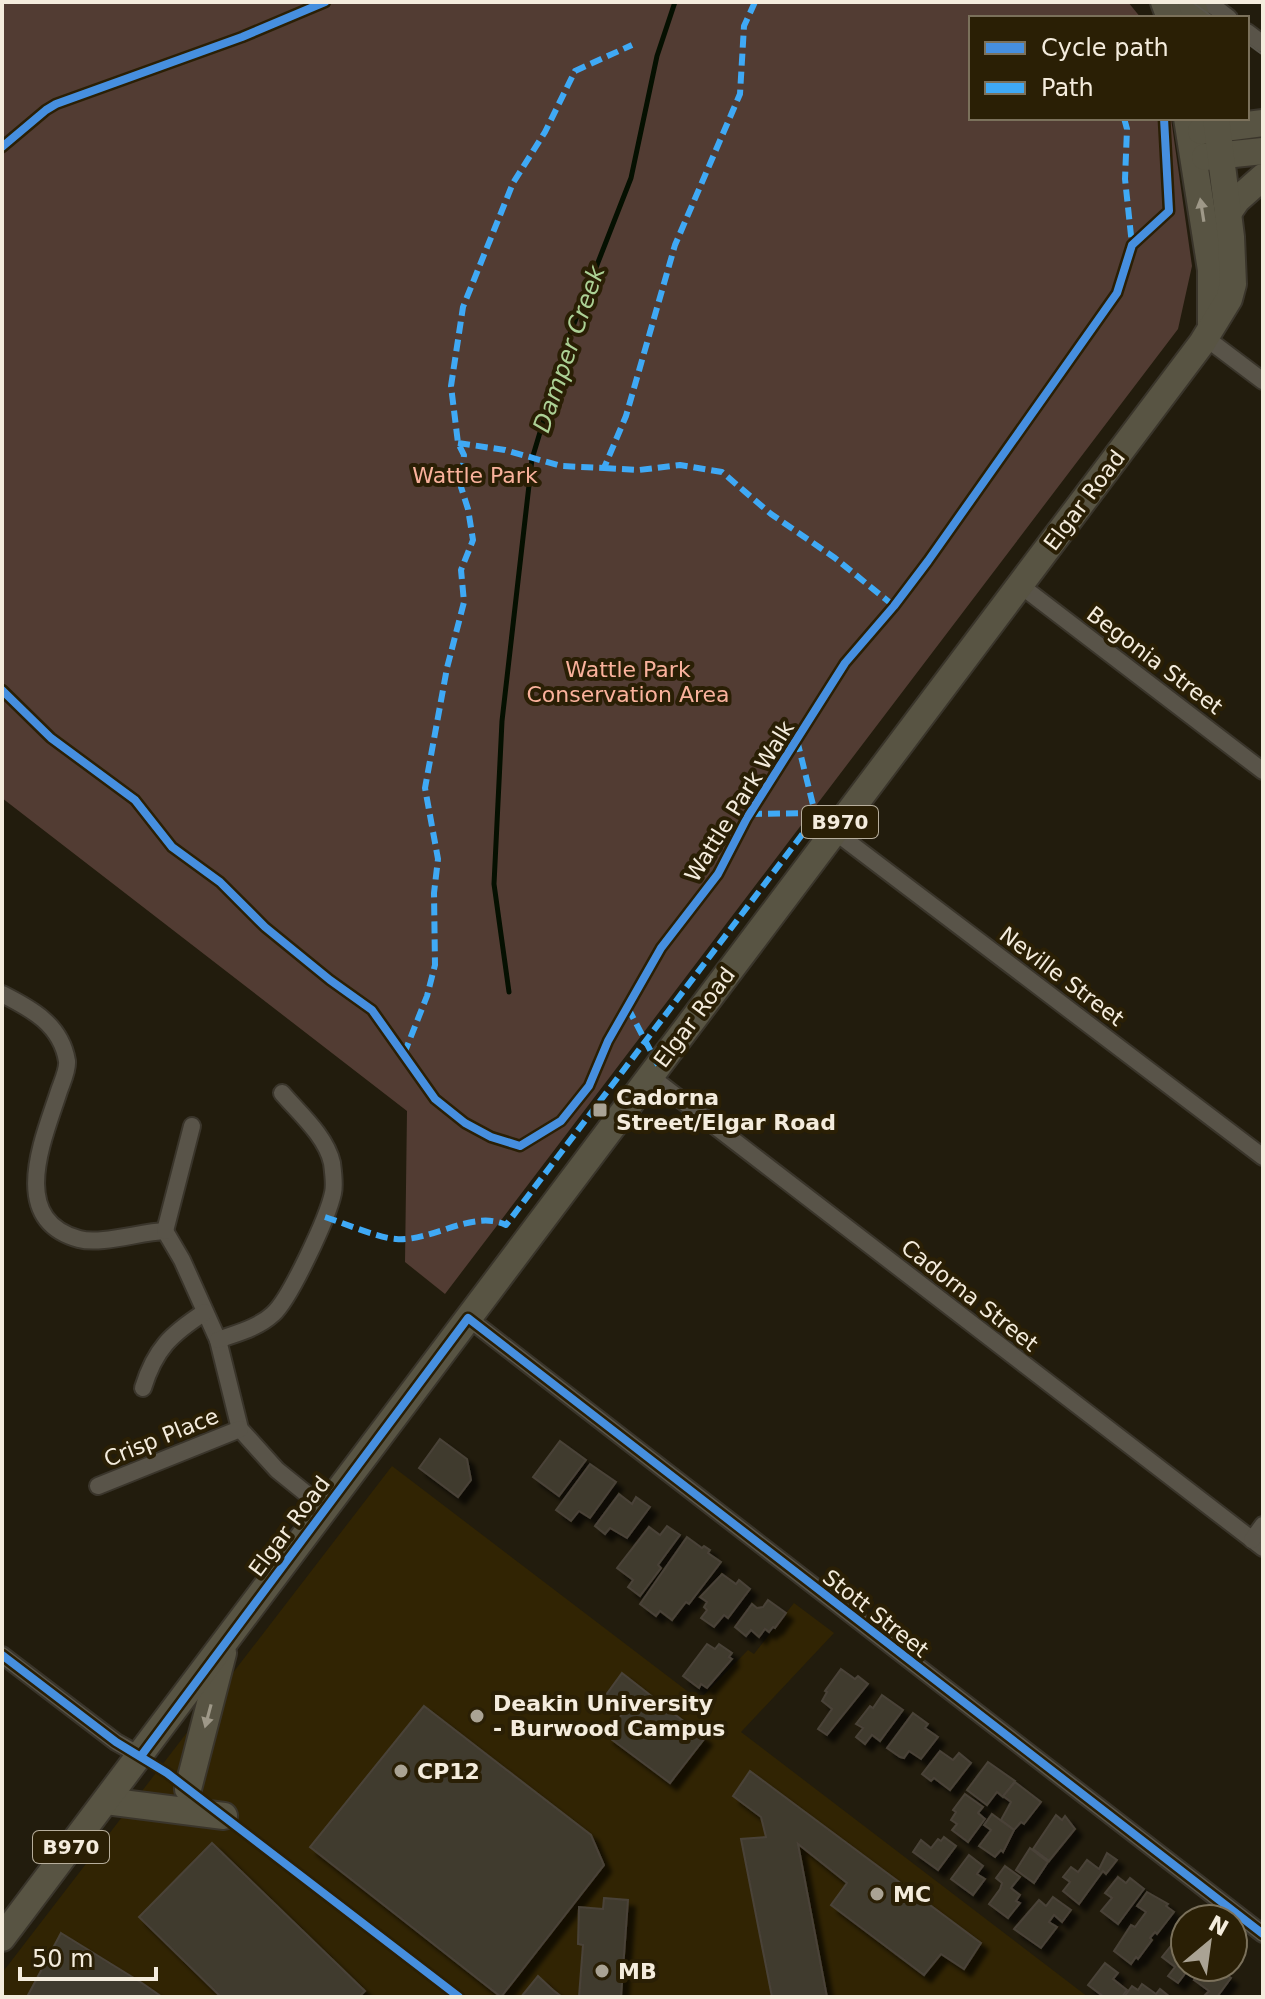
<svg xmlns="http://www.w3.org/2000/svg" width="1265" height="1999" font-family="'DejaVu Sans',sans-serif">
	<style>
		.built { fill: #312403 }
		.green { fill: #523c33 }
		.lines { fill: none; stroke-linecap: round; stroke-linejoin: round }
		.stream { stroke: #051001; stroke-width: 5 }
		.building { fill: #413a2f; stroke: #4a4338; stroke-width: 2; filter: url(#shadow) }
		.minor-casing { stroke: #3a352b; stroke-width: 20 }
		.primary-casing { stroke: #3a352b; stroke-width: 30 }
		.minor { stroke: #595449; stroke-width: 16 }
		.primary { stroke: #585443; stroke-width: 26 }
		.tram { stroke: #5a564c; stroke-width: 2 }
		.quiet { stroke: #3fa9f5; stroke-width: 6; stroke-dasharray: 12 6; stroke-linecap: butt }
		.cycleway-casing { stroke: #2a1f05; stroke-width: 13 }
		.cycleway { stroke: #468fdf; stroke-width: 8 }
		.oneway { fill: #9e9888 }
		.poi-dot { fill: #aaa394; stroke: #2a1f05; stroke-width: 3 }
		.labels { text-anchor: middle; stroke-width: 8; stroke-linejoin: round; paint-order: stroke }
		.shield { fill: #2a1f05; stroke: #b7ae9c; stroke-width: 2 }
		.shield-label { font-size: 20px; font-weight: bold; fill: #f4ecdd }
		.park-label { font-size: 22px; fill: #fab29c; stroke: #2a1f05 }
		.street-label { font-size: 22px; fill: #f4ecdd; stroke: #2a1f05 }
		.poi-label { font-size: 22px; font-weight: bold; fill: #f4ecdd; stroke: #2a1f05; text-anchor: start }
		.water-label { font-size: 24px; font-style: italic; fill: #acd195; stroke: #2a1f05 }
	</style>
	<defs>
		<filter id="shadow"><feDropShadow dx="7" dy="7" stdDeviation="2" flood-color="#0009"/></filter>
	</defs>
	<rect width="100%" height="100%" fill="#221c0d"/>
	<path class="built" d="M392 1466 699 1700 748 1650 754 1654 794 1603 834 1633 741 1732 1088 1997H2V1973Z"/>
	<path class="green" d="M2 2H1128L1141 18H971V118H1171L1192 266 1178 329 445 1294 405 1262 407 1111 2 798Z"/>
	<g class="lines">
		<path class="stream" d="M509 992 494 884 502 721 532 459 568 339 631 178 657 56 675 2"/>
	</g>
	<g class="building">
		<path d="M440 1439 467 1459 471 1480 458 1497 419 1468Z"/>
		<path d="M560 1441 586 1460 559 1496 533 1477Z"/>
		<path d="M590 1464 616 1482 590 1518 579 1511 571 1521 556 1510Z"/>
		<path d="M619 1494 632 1504 636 1497 650 1507 627 1538 610 1528 605 1534 595 1526Z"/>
		<path d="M667 1526 680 1535 658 1565 661 1568 640 1596 628 1587 633 1580 617 1568 649 1527 660 1535Z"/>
		<path d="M687 1537 702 1548 704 1546 710 1550 708 1553 721 1562 689 1604 686 1602 672 1620 660 1611 656 1616 640 1604Z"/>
		<path d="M722 1574 736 1584 739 1580 750 1589 728 1618 724 1615 714 1627 701 1618 707 1610 704 1607 707 1602 700 1597Z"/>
		<path d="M768 1600 786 1613 775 1628 773 1627 769 1632 765 1629 759 1637 751 1630 746 1636 735 1627 752 1604 757 1608 763 1607Z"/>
		<path d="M707 1644 715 1649 719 1644 732 1653 729 1657 732 1659 707 1688 701 1684 699 1688 683 1676Z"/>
		<path d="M841 1669 855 1679 858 1676 868 1684 827 1735 818 1729 832 1709 822 1701 827 1692 825 1691Z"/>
		<path d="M622 1673 705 1738 670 1783 607 1736 622 1714 603 1699Z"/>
		<path d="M882 1695 903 1710 880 1741 872 1735 865 1744 856 1737 863 1728 856 1724 870 1706 873 1708Z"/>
		<path d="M424 1706 591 1835 604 1865 501 1997 310 1847Z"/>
		<path d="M913 1713 928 1724 925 1728 938 1737 921 1759 909 1751 904 1758 900 1757 887 1748Z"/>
		<path d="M940 1751 953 1760 959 1753 971 1763 950 1790 934 1778 931 1781 922 1774Z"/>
		<path d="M988 1762 1015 1781 1003 1797 997 1792 987 1805 967 1790Z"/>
		<path d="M750 1771 981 1943 964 1969 941 1954 924 1975 831 1905 847 1883 798 1844 827 1997H772L741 1839 766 1837 761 1817 733 1796Z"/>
		<path d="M1015 1782 1041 1802 1024 1824 1021 1822 1014 1830 1001 1820 1011 1802 1003 1796Z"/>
		<path d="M965 1794 983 1807 978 1813 985 1819 968 1842 952 1830 957 1824 951 1820 956 1812 953 1810Z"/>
		<path d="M992 1814 1014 1830 1003 1852 1001 1850 995 1857 979 1846 991 1830 984 1825Z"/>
		<path d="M1056 1815 1062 1820 1065 1816 1075 1829 1049 1861 1033 1849Z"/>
		<path d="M944 1837 956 1846 938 1870 913 1852 921 1840 931 1848 938 1839 941 1841Z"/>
		<path d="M212 1843 365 1991 359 1997H221L139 1917Z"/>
		<path d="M1030 1848 1048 1862 1034 1883 1016 1870Z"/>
		<path d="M1107 1853 1117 1860 1106 1874 1103 1871 1079 1904 1063 1891 1070 1882 1063 1877 1071 1867 1078 1872 1087 1860 1099 1869Z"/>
		<path d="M969 1855 983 1866 977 1874 985 1879 973 1895 951 1879Z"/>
		<path d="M1005 1866 1020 1877 1011 1888 1020 1895 1016 1901 1020 1903 1008 1918 989 1904 1000 1889 1002 1883 996 1878Z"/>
		<path d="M1118 1877 1126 1883 1130 1878 1144 1889 1118 1924 1101 1911 1112 1898 1105 1893Z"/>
		<path d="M1147 1892 1168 1904 1166 1906 1174 1912 1157 1934 1155 1932 1150 1938 1152 1940 1138 1959 1136 1957 1131 1964 1114 1951 1131 1925 1135 1927 1146 1912 1137 1906Z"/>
		<path d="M1053 1897 1071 1910 1062 1922 1054 1915 1049 1922 1057 1927 1041 1948 1014 1929 1039 1900 1046 1906Z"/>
		<path d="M604 1898 628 1900 621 1997H579L583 1945 578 1944 579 1907 603 1909Z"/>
		<path d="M61 1933 142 1983 162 1997H27Z"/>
		<path d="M1185 1941V1967H1190L1178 1983 1168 1976 1175 1967 1162 1957 1170 1947 1177 1952Z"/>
		<path d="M1105 1963 1118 1973 1113 1979 1127 1990 1122 1997H1104L1088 1985Z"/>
		<path d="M1203 1967H1222L1220 1970 1231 1978 1217 1997H1208L1205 1995 1209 1991 1194 1980Z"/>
		<path d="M538 1976 553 1990 562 1997H521Z"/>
		<path d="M1142 1984 1156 1994 1160 1989 1170 1997H1124L1132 1986 1138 1990Z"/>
	</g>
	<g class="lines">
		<defs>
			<g id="minor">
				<path d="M1208 2 1229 18"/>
				<path d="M1247 32 1263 44"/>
				<path d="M1206 338 1263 381"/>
				<path d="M1020 585 1263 771"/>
				<path d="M834 831 1263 1157"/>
				<path d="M2 994C32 1009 61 1025 67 1061 68 1070 62 1082 59 1091 44 1138 7 1219 79 1239 101 1245 140 1232 165 1231L182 1260 218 1340 240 1429 277 1470 324 1508"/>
				<path d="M650 1076 1263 1548"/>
				<path d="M165 1231 192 1126"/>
				<path d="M468 1318 1263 1934"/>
				<path d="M218 1340C237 1333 258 1328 273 1314 290 1299 328 1217 333 1193 335 1185 333 1171 332 1163 326 1136 299 1113 282 1093"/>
				<path d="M143 1388C155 1349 171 1334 205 1312"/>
				<path d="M98 1486 240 1429"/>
				<path d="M1252 1540 1263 1525"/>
				<path d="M2 1655 116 1742 141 1756"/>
			</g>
			<g id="primary">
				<path d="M1164 2 1170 18"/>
				<path d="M1191 2 1197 18"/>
				<path d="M1187 118 1211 270V326"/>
				<path d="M1201 131 1263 123"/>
				<path d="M1205 157 1263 151"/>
				<path d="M1228 213 1237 200 1263 177"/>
				<path d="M188 1789 223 1653"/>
				<path d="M106 1801 224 1816"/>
				<path d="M2 1938 1202 343 1229 299 1233 284 1231 237 1216 118"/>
			</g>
		</defs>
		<use href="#minor" class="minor-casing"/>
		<use href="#primary" class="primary-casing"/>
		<use href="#minor" class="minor"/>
		<use href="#primary" class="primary"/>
		<g class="tram">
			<path d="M1192 2 1214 18"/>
			<path d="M1247 43 1263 55"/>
		</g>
		<g class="quiet">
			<path d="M1124 118 1127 129 1125 179 1132 245"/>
			<path d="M458 443 505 450 561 466 604 468 626 416 675 245 740 94 744 26 755 2"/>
			<path d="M604 468 639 470 680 465 722 472 771 514 835 558 894 606"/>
			<path d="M797 740 815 813 834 831"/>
			<path d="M750 814 815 813"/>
			<path d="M628 1008 658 1065"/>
			<path d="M404 1054 427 996 435 965 434 893 438 859 425 788 447 668 464 602 461 570 473 540 468 509 461 487 464 455 458 443 451 386 463 307 513 183 545 132 575 71 632 45"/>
			<path d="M325 1217C344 1223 378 1238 396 1239 432 1242 473 1209 506 1225L817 815"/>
		</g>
		<defs>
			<g id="cycleway">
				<path d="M2 147 46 110 56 104 242 37 325 2"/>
				<path d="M2 690 51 738 135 800 172 847 220 882 265 927 330 980 372 1010 435 1099 465 1123 491 1137 520 1146 561 1121 589 1086 608 1041 661 948 718 874 747 818 845 663 894 606 928 561 1117 293 1132 245 1169 211 1164 118"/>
				<path d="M2 1655 116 1742 167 1773 459 1997"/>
				<path d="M141 1756 468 1318 1263 1934"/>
			</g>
		</defs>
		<use href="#cycleway" class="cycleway-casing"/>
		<use href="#cycleway" class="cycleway"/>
	</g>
	<defs><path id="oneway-solid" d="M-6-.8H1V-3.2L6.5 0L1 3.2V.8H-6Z" transform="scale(2)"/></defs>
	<g class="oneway">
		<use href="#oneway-solid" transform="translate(1202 210) rotate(-99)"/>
		<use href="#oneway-solid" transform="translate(208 1716) rotate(105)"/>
	</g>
	<g class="poi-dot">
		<rect x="592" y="1102" width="16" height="16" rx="4"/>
		<circle cx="477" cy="1716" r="8"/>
		<circle cx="401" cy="1771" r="8"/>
		<circle cx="877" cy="1894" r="8"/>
		<circle cx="602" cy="1971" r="8"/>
	</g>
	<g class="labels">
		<g class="shield">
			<rect x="802" y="806" width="76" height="32" rx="6"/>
			<rect x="33" y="1831" width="76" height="32" rx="6"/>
		</g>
		<g class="shield-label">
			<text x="840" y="829">B970</text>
			<text x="71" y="1854">B970</text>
		</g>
		<g class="park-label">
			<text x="475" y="483">Wattle Park</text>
			<text x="628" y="677">Wattle Park<tspan x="628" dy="25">Conservation Area</tspan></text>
		</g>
		<g class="street-label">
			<text transform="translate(1084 500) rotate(-53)" y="8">Elgar Road</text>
			<text transform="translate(1155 660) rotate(37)" y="8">Begonia Street</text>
			<text transform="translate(739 801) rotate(-58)" y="8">Wattle Park Walk</text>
			<text transform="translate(1062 976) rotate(37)" y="8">Neville Street</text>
			<text transform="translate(694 1017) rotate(-53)" y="8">Elgar Road</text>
			<text transform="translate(970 1295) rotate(38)" y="8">Cadorna Street</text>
			<text transform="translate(161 1437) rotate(-22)" y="8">Crisp Place</text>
			<text transform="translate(289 1526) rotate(-53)" y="8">Elgar Road</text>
			<text transform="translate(876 1613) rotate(38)" y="8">Stott Street</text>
		</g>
		<g class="poi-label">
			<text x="616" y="1105">Cadorna<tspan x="616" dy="25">Street/Elgar Road</tspan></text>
			<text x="493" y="1711">Deakin University<tspan x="493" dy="25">- Burwood Campus</tspan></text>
			<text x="417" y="1779">CP12</text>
			<text x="893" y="1902">MC</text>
			<text x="618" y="1979">MB</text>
		</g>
		<g class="water-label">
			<text transform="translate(569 349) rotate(-71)" y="8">Damper Creek</text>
		</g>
	</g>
	<rect width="1265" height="1999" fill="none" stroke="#f4ecdd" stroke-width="8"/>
	<rect x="969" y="16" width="280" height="104" fill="#2a1f05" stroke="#7b715b" stroke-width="2"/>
	<rect x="985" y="42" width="40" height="12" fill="#468fdf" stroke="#7b715b" stroke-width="2"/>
	<text x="1041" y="56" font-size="24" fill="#f4ecdd">Cycle path</text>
	<rect x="985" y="82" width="40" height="12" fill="#3fa9f5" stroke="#7b715b" stroke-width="2"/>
	<text x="1041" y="96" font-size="24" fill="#f4ecdd">Path</text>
	<g transform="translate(1209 1943) rotate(29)"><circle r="38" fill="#2a1f05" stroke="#7b715b" stroke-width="2"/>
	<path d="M0-6L14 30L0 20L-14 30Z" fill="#aaa394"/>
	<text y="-12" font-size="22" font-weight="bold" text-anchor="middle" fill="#f4ecdd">N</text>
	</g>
	<path d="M20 1967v12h136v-12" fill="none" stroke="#f4ecdd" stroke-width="4"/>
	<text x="32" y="1967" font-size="24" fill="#f4ecdd" stroke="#2a1f05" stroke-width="6" paint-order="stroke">50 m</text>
</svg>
